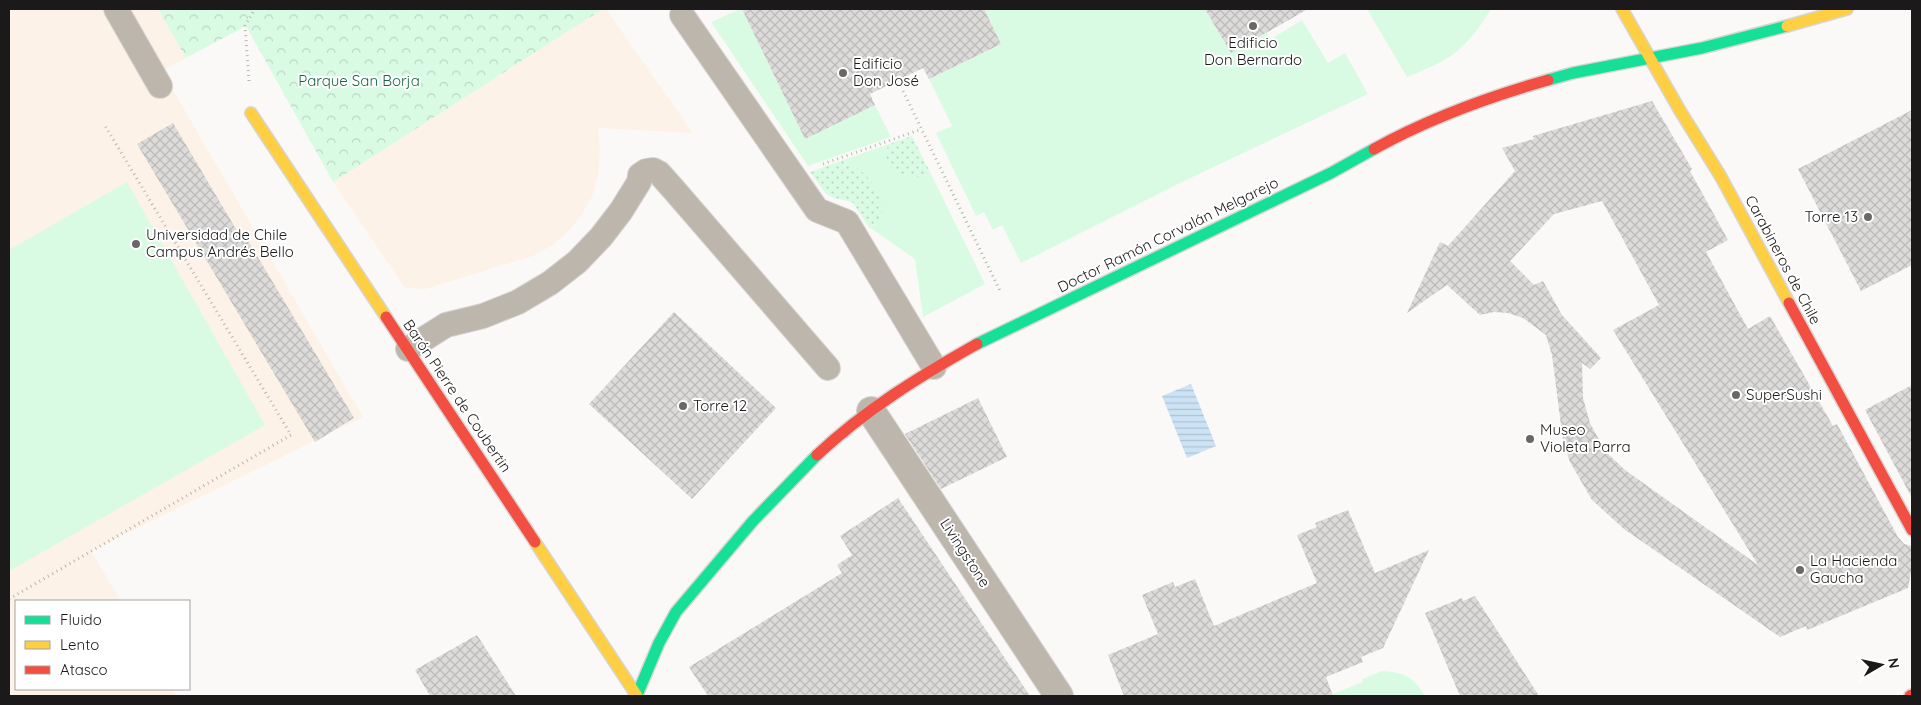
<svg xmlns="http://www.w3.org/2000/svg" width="1921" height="705" font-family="Quicksand,sans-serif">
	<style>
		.industrial { fill: #fcf2e7 }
		.grass { fill: #d9fbe4 }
		.park { fill: url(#park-crowns) }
		.garden { fill: url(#garden-dots) }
		.water { fill: url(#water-rules) }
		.building { fill: url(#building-cross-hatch); fill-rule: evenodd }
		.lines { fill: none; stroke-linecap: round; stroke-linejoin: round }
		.lane-casing { stroke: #d6d5d4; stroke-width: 26 }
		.street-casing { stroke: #d6d5d4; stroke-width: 30 }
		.fast-casing { stroke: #d6d5d4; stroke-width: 14 }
		.slow-casing { stroke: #d6d5d4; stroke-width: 14 }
		.jam-casing { stroke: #d6d5d4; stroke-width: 14 }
		.path { stroke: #bab5b0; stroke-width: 3; stroke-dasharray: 1 4; stroke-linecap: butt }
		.lane { stroke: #bdb6ac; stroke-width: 24 }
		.street { stroke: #bdb6ac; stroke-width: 28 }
		.fast { stroke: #16e098; stroke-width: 11 }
		.slow { stroke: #ffcf43; stroke-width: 11 }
		.jam { stroke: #f24e42; stroke-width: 11 }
		.poi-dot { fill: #696767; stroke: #fff; stroke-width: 2 }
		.labels { text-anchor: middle; stroke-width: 4; stroke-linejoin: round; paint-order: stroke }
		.poi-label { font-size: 15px; fill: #1b1919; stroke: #fff; text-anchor: start }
		.park-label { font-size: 15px; fill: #1b6741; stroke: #fff }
		.street-label { font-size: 15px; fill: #1b1919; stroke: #fff }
	</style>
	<defs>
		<pattern id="park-crowns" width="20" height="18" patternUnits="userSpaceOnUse" patternTransform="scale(1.25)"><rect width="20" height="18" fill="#d9fbe4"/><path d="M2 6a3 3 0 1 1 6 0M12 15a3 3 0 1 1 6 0" fill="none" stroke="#bad7c3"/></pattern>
		<pattern id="garden-dots" width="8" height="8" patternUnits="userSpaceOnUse" patternTransform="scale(1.25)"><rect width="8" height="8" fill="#d9fbe4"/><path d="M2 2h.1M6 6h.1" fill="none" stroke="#bad7c3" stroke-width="1.8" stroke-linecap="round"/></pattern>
		<pattern id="water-rules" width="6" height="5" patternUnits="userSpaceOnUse" patternTransform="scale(1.25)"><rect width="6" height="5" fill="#cbe3f5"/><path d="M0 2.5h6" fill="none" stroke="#aec2d1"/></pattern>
		<pattern id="building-cross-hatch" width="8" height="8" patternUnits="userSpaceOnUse" patternTransform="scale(1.25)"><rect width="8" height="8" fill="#dcdbd9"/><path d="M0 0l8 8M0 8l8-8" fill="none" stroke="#bcbbba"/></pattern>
	</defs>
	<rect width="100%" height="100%" fill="#fbf9f7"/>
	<g class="industrial">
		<path d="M9 9H158L186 58 162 71 363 417 91 551 121 601H16V689H173L177 696H9Z"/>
		<path d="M603 9H606L693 133 598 128 600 152 598 175 592 197 580 217 567 233 551 246 533 256 425 289 405 288 333 182Z"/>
	</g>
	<g class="grass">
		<path d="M740 9H742L805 139 875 105 891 137 808 166 711 22Z"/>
		<path d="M984 9H1205L1231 53 1267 33 1271 39 1302 20 1328 63 1345 53 1368 94 1182 182 1021 263 1002 225 993 230 984 212 976 216 936 133 952 126 929 79 1001 44Z"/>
		<path d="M1367 9H1491C1480 28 1463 50 1443 61 1432 67 1419 72 1407 77Z"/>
		<path d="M889 144C881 159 896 176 912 177 919 178 924 176 931 174L985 284 923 317 915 259 869 227 875 225 857 168 843 160Z"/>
		<path d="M127 182 265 425 9 571V250Z"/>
		<path d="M1382 671C1404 672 1414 677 1425 696H1327L1363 682 1362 679Z"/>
	</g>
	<path class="park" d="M158 9H603L333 182 246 26 186 58Z"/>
	<g class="garden">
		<path d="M912 136 931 174C924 176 919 178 912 177 895 176 880 160 889 144Z"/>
		<path d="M843 160C852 165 862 170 869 179 881 193 892 219 869 227L852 202 834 198 826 194 810 172Z"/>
	</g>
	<path class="water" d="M1191 384 1216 446 1187 458 1162 396Z"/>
	<g class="building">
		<path d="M742 9H984L1001 44 929 79 923 68 870 94 875 105 805 139Z"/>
		<path d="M1205 9H1308L1231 53Z"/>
		<path d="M1652 101 1692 169 1690 171 1728 240 1706 252 1748 329 1770 316 1833 426 1837 424 1898 537 1904 544 1912 546V567L1908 588 1807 630 1806 626 1780 637 1624 529 1592 500 1570 462 1563 441 1552 355 1546 335 1523 318 1508 313 1494 312 1480 315 1447 285 1407 313 1440 242 1448 246 1515 171 1502 148 1534 139 1533 136ZM1602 201 1659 305 1613 330 1758 565 1625 470 1605 451 1590 423 1583 398 1582 363 1590 369 1601 358 1562 315 1543 281 1534 285 1510 261 1554 214Z"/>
		<path d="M1912 110V265L1861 291 1798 169Z"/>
		<path d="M173 123 243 241 247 239 354 418 315 442 137 144Z"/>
		<path d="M674 312 776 408 692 499 589 404Z"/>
		<path d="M1912 385V498L1865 410Z"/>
		<path d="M978 398 1007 457 941 489 905 434Z"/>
		<path d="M898 498 1030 696H708L689 667 842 573 837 565 852 555 840 536Z"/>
		<path d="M1348 510 1375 573 1429 550 1383 648 1361 657 1363 662 1326 677 1333 696H1124L1108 655 1158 634 1142 595 1173 582 1175 587 1195 579 1214 626 1317 583 1297 535 1317 527 1315 523Z"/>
		<path d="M1475 596 1539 696H1460L1425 613 1462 598 1463 601Z"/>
		<path d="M477 635 516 696H430L415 670Z"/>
	</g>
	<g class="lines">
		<defs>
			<g id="lane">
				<path d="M116 9 160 86"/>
				<path d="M682 15 817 210 847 222 934 367"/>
				<path d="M408 349 446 325 483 316 518 302 550 283 577 262 601 237 621 211 639 182 640 175 646 171 653 170 659 173 675 191 828 368"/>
			</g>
			<path id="street" d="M871 411 1059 696"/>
			<g id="fast">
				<path d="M1548 80 1573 73 1702 48 1787 26"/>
				<path d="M977 344 1331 173 1374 149"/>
				<path d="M637 695 659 643 676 612 753 521 817 455"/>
			</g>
			<g id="slow">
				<path d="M1622 9 1679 109 1721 177 1789 303"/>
				<path d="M1787 26 1847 9"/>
				<path d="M251 113 386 317"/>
				<path d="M535 542 637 696"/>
			</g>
			<g id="jam">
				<path d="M1374 149C1428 119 1488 97 1548 80"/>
				<path d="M1789 303 1912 530"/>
				<path d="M386 317 535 542"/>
				<path d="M817 455C865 410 920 376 977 344"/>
				<path d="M1910 696 1912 695"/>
			</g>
		</defs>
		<use href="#lane" class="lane-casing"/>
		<use href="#street" class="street-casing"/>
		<use href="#fast" class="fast-casing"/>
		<use href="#slow" class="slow-casing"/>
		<use href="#jam" class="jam-casing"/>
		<g class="path">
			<path d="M249 81 245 26 255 9"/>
			<path d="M903 91 1001 293"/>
			<path d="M823 164 922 129"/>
			<path d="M9 599 291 435 104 124"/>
		</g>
		<use href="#lane" class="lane"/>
		<use href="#street" class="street"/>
		<use href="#fast" class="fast"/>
		<use href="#slow" class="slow"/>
		<use href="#jam" class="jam"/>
	</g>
	<g class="poi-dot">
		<circle cx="1253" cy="26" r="5"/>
		<circle cx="843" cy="73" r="5"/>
		<circle cx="1868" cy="217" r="5"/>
		<circle cx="136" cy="244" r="5"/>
		<circle cx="1736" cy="395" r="5"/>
		<circle cx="683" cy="406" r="5"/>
		<circle cx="1530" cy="439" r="5"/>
		<circle cx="1800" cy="570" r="5"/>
	</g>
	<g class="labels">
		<g class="poi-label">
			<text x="1253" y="48" text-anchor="middle">Edificio<tspan x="1253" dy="17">Don Bernardo</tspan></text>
			<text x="853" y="69">Edificio<tspan x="853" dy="17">Don José</tspan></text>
			<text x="1858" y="222" text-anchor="end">Torre 13</text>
			<text x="146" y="240">Universidad de Chile<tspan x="146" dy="17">Campus Andrés Bello</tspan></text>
			<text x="1746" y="400">SuperSushi</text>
			<text x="693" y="411">Torre 12</text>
			<text x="1540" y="435">Museo<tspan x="1540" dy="17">Violeta Parra</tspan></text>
			<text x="1810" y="566">La Hacienda<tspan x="1810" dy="17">Gaucha</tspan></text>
		</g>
		<g class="park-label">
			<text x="359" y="86">Parque San Borja</text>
		</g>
		<g class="street-label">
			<text transform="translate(1168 235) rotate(-26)" y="5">Doctor Ramón Corvalán Melgarejo</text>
			<text transform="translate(1783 260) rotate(62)" y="5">Carabineros de Chile</text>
			<text transform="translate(457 396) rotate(56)" y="5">Barón Pierre de Coubertin</text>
			<text transform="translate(965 553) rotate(57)" y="5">Livingstone</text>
		</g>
	</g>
	<rect width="1921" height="705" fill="none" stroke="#1b1919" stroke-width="20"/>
	<rect x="15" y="600" width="175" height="90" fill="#ffffff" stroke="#a4a3a3"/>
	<rect x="25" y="616" width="25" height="8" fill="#16e098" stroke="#a4a3a3"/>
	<text x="60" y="625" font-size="15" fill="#1b1919">Fluido</text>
	<rect x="25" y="641" width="25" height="8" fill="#ffcf43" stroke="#a4a3a3"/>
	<text x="60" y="650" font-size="15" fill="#1b1919">Lento</text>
	<rect x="25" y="666" width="25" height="8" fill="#f24e42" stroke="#a4a3a3"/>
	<text x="60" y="675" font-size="15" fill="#1b1919">Atasco</text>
	<g transform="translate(1881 665) rotate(81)" stroke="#ffffff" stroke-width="4" paint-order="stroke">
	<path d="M0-4L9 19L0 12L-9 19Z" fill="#1b1919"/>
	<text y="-8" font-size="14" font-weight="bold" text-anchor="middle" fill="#1b1919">N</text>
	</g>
</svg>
